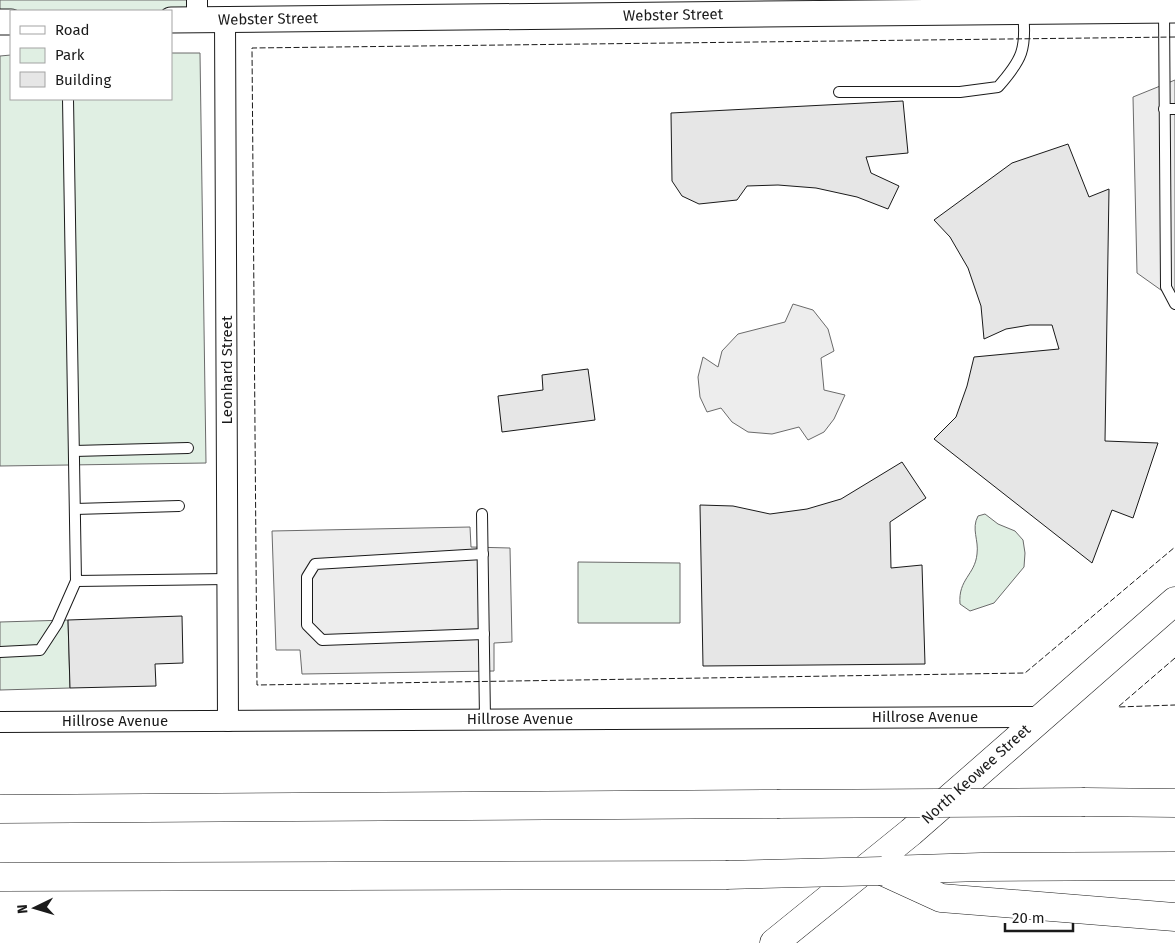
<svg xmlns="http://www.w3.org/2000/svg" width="1175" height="943" font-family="'Fira Sans',sans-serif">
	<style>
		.green { fill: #e0efe3; stroke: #6a6a6a }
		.parking { fill: #ededed; stroke: #6a6a6a }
		.building { fill: #e6e6e6; stroke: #1a1a1a }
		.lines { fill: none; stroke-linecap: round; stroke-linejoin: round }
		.service-casing { stroke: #1a1a1a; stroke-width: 12 }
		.minor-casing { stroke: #1a1a1a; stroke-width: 22 }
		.tertiary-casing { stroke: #1a1a1a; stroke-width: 27 }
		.secondary-casing { stroke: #1a1a1a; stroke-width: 29 }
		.motorway-casing { stroke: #1a1a1a; stroke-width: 29 }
		.service { stroke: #fff; stroke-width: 10 }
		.minor { stroke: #fff; stroke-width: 20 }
		.tertiary { stroke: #fff; stroke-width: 25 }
		.secondary { stroke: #fff; stroke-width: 28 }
		.motorway { stroke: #fff; stroke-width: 28 }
		.motorway-bridge-casing { stroke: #1a1a1a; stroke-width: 29; stroke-linecap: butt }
		.motorway-bridge { stroke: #fff; stroke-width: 28 }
		.fence { stroke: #1a1a1a; stroke-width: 1; stroke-dasharray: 6 2.5; stroke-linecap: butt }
		.labels { text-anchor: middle; stroke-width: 4; stroke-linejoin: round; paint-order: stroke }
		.street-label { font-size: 15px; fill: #1a1a1a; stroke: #fff }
	</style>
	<rect width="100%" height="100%" fill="#fff"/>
	<g class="green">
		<path d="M0 0H197V20L171 11H11L0 22Z"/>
		<path d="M171 53H200L206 463 0 466V56L11 55V99H171Z"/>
		<path d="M985 514 998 524 1015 531 1023 540 1025 553 1024 567 994 603 970 611 960 604C958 579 975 575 977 554 979 540 971 529 978 516Z"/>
		<path d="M578 562 680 563V623H578Z"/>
		<path d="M68 620 70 688 0 690V622Z"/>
	</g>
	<g class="parking">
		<path d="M1175 80V300L1137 273 1133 97Z"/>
		<path d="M793 304 813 310 828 329 834 351 821 358 824 390 845 395 834 419 824 432 808 440 799 427 772 434 748 432 732 422 721 408 707 412 700 397 698 377 703 357 718 367 722 351 738 334 785 322Z"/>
		<path d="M470 527 471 547 510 548 512 642 494 643V671L302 674 300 650H276L272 531Z"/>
	</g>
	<g class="building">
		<path d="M903 101 908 153 866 157 871 173 899 186 888 209 857 197 816 188 778 185 747 186 737 200 699 204 682 196 672 181 671 113Z"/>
		<path d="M1068 144 1089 197 1109 189 1105 441 1158 443 1133 518 1112 510 1092 563 934 439 956 417 967 386 974 357 1059 349 1052 325H1030L1006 329 984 339 981 306 968 268 950 237 934 220 1012 163Z"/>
		<path d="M588 369 595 420 502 432 498 396 543 390 542 375Z"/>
		<path d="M902 462 926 498 890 522 891 568 922 565 925 664 703 666 700 505 733 506 770 514 807 509 841 499Z"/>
		<path d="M182 616 183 663 155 664 156 686 70 688 68 620Z"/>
	</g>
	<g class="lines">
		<defs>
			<g id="service">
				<path d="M1164 10 1166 287 1175 304"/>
				<path d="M839 92H960L998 87C1022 60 1027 49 1023 12"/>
				<path d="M68 99 76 581 227 579"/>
				<path d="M1164 109H1175"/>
				<path d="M74 451 188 448"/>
				<path d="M75 509 179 506"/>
				<path d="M482 514 485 719"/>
				<path d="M483 554 315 564 307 577V625L322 640 484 634"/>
				<path d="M0 652 40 650 57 624 76 581"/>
			</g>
			<g id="minor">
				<path d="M197 0V20"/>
				<path d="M225 20 228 721"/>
				<path d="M0 722 1040 717"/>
			</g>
			<g id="tertiary">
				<path d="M171 20 1175 10"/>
				<path d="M0 22H11"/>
			</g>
			<path id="secondary" d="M774 943 911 832 1175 601"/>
			<g id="motorway">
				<path d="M1085 802 1175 803"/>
				<path d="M0 809 777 804"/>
				<path d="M887 870 981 867 1175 866"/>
				<path d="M882 871 941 898 1175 917"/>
				<path d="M0 877 726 875"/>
			</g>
		</defs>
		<use href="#service" class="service-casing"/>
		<use href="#minor" class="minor-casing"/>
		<use href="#tertiary" class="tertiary-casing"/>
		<use href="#secondary" class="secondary-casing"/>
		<use href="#motorway" class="motorway-casing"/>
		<use href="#service" class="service"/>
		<use href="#minor" class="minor"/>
		<use href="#tertiary" class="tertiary"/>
		<use href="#secondary" class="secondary"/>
		<use href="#motorway" class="motorway"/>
		<defs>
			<g id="motorway-bridge">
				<path d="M777 804 1085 802"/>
				<path d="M726 875 882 871"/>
			</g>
		</defs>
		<use href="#motorway-bridge" class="motorway-bridge-casing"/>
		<use href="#motorway-bridge" class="motorway-bridge"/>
		<g class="fence">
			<path d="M1175 37 252 48 257 685 1025 673 1175 547"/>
			<path d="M1175 658 1118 707 1175 705"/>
		</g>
	</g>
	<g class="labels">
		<g class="street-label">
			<text transform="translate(673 15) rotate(-1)" y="5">Webster Street</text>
			<text transform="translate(268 19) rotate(-1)" y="5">Webster Street</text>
			<text transform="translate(227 370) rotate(-90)" y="5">Leonhard Street</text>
			<text x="925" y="722">Hillrose Avenue</text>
			<text x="520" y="724">Hillrose Avenue</text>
			<text x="115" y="726">Hillrose Avenue</text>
			<text transform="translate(976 774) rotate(-42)" y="5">North Keowee Street</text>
		</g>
	</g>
	<rect x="10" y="10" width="162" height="90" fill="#ffffff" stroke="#a3a3a3"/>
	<rect x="20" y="26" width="25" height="8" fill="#ffffff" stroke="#a3a3a3"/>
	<text x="55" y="35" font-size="15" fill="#1a1a1a">Road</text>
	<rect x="20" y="48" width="25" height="15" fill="#e0efe3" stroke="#a3a3a3"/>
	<text x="55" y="60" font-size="15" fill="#1a1a1a">Park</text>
	<rect x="20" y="72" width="25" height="15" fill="#e6e6e6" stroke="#a3a3a3"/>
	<text x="55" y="85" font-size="15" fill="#1a1a1a">Building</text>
	<g transform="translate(35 908) rotate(265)" stroke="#ffffff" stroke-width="4" paint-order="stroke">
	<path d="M0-4L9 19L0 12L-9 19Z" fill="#1a1a1a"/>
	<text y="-8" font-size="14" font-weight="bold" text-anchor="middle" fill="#1a1a1a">N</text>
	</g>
	<path d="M1005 923v8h68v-8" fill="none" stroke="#1a1a1a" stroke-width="2.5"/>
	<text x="1012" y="923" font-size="15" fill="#1a1a1a" stroke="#ffffff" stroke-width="4" paint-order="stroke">20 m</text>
</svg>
